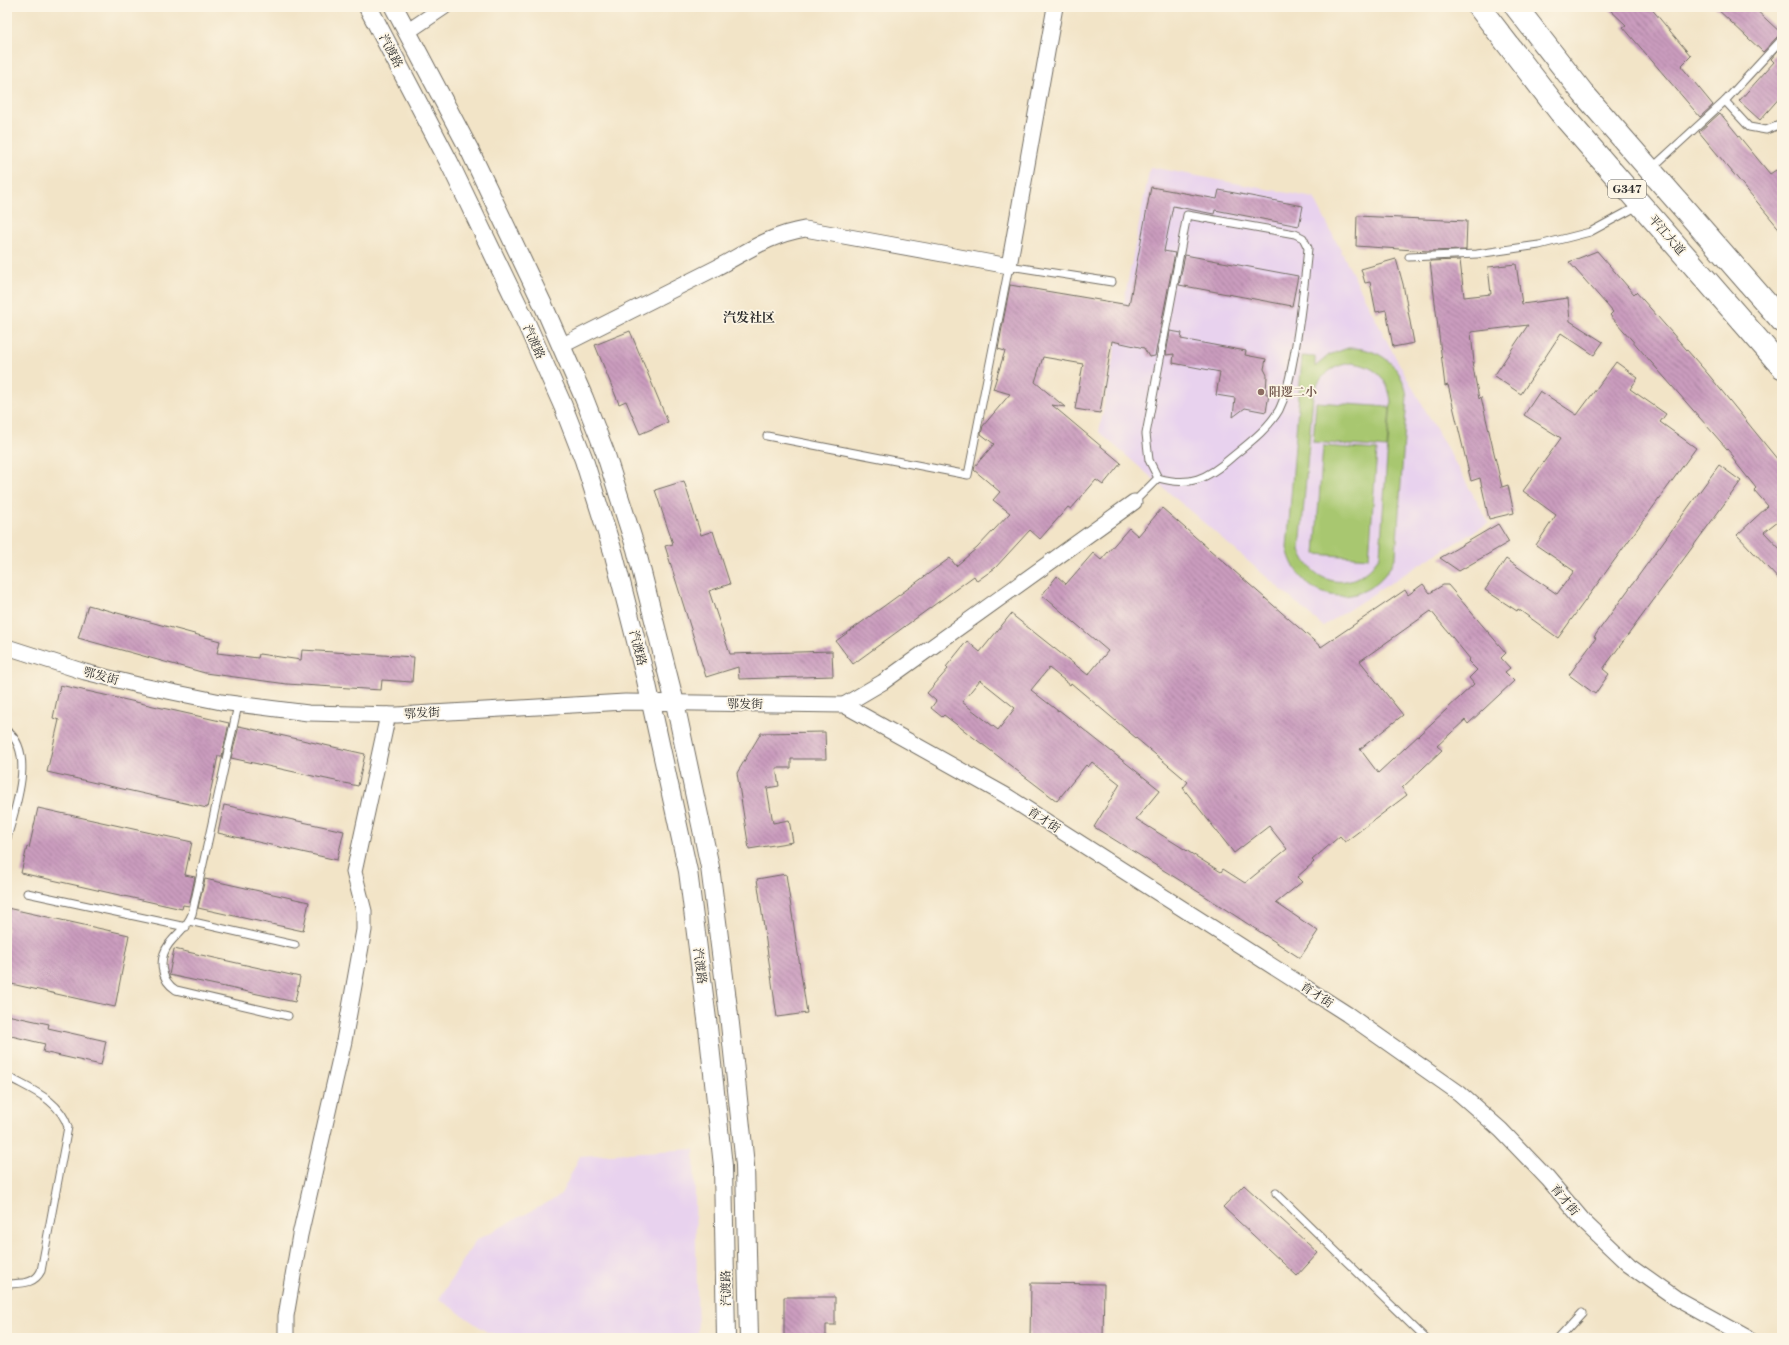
<svg xmlns="http://www.w3.org/2000/svg" width="1789" height="1345" font-family="'Libre Bodoni','Noto Serif SC',serif">
	<style>
		.built { fill: #e8d2ee }
		.pitch { fill: #a8c76f; stroke: #6a794d; fill-rule: evenodd }
		.building { fill: url(#building-back-hatch); fill-rule: evenodd }
		.lines { fill: none; stroke-linecap: round; stroke-linejoin: round }
		.service-casing { stroke: #716c62; stroke-width: 9 }
		.minor-casing { stroke: #716c62; stroke-width: 17 }
		.tertiary-casing { stroke: #716c62; stroke-width: 20 }
		.trunk-casing { stroke: #716c62; stroke-width: 24 }
		.service { stroke: #fff; stroke-width: 7 }
		.minor { stroke: #fff; stroke-width: 15 }
		.tertiary { stroke: #fff; stroke-width: 18 }
		.trunk { stroke: #fff; stroke-width: 22 }
		.education-dot { fill: #8d6e63; stroke: #fcf5e5; stroke-width: 1.5 }
		.labels { text-anchor: middle; stroke-width: 3.5; stroke-linejoin: round; paint-order: stroke }
		.shield { fill: #fcf5e5; stroke: #6a6863; stroke-width: 1 }
		.shield-label { font-size: 11px; font-weight: bold; fill: #2b2b2b }
		.street-label { font-size: 12px; fill: #2b2b2b; stroke: #fcf5e5 }
		.education-label { font-size: 12px; font-weight: bold; fill: #785e54; stroke: #fcf5e5; text-anchor: start }
		.neighbourhood-label { font-size: 13px; font-weight: bold; fill: #2b2b2b; stroke: #fcf5e5 }
	</style>
	<defs>
		<pattern id="building-back-hatch" width="6" height="6" patternUnits="userSpaceOnUse"><rect width="6" height="6" fill="#ca9cbe"/><path d="M-1 5l2 2M0 0l6 6M5-1l2 2" fill="none" stroke="#a47f9b"/></pattern>
	</defs>
	<rect width="100%" height="100%" fill="#fcf5e5"/>
	<filter id="ink" filterUnits="userSpaceOnUse"><feTurbulence type="fractalNoise" baseFrequency=".025" numOctaves="2"/><feDisplacementMap in="SourceGraphic" scale="8" xChannelSelector="R" yChannelSelector="G"/><feConvolveMatrix kernelMatrix="1 2 1 2 8 2 1 2 1" color-interpolation-filters="sRGB"/></filter>
	<filter id="wash" filterUnits="userSpaceOnUse"><feTurbulence type="fractalNoise" baseFrequency=".012" numOctaves="4" result="noise"/><feDisplacementMap in="SourceGraphic" scale="16" xChannelSelector="R" yChannelSelector="G"/><feGaussianBlur stdDeviation="0.9" result="paint"/><feColorMatrix in="noise" values="0 0 0 0 0 0 0 0 0 0 0 0 0 0 0 0 0 1.4 0 .05"/><feComposite in="paint" operator="in"/></filter>
	<g filter="url(#wash)">
		<rect width="100%" height="100%" fill="#f2e4c7"/>
		<g class="built">
			<path d="M1150 167 1314 198 1392 351 1489 523 1433 556 1323 626 1099 432Z"/>
			<path d="M694 1149 698 1338H506L487 1332 439 1299 476 1240 560 1196 580 1156Z"/>
		</g>
		<g class="pitch">
			<path d="M1348 348C1379 347 1402 365 1407 396L1396 556C1372 612 1301 609 1287 548L1302 356 1315 357V367L1329 355ZM1351 363C1374 365 1388 378 1391 401L1380 555C1359 592 1315 590 1300 550L1313 395C1319 376 1331 366 1351 363Z"/>
			<path d="M1316 402 1390 407 1387 448 1313 442Z"/>
			<path d="M1323 446 1377 450 1369 558 1315 554Z"/>
		</g>
		<g id="blocks">
			<g class="building">
				<path d="M1607 7H1650L1691 56 1681 66 1713 105 1700 117 1623 27 1626 25Z"/>
				<path d="M1715 7H1753L1782 34 1778 36 1763 52Z"/>
				<path d="M1782 46V95L1760 120 1739 101 1774 62 1771 59Z"/>
				<path d="M1720 113 1770 174 1776 170 1782 177V232L1699 132Z"/>
				<path d="M1151 187 1217 199 1219 190 1303 206 1299 226 1215 210 1214 214 1173 206 1164 251 1175 253 1155 356 1149 357 1144 348 1112 341 1100 413 1075 409 1083 364 1043 357 1035 382 1065 407 1052 405 1121 463 1103 485 1096 480 1071 509 1068 507 1040 539 1030 530 995 568 977 581 974 576 853 664 836 641 950 558 956 566 977 548 1010 513 993 500 1000 492 974 470 975 466 994 444 981 434 983 426 1010 394 993 389 1005 351 998 349 1010 285 1129 305Z"/>
				<path d="M1357 216 1467 221 1466 250 1428 251 1356 246Z"/>
				<path d="M1597 251 1634 294 1636 292 1708 374 1782 465V523L1779 520 1764 532 1782 551V583L1737 535 1768 506 1754 490 1756 488 1732 458 1734 457 1610 315 1613 312 1569 262Z"/>
				<path d="M1185 255 1298 276 1292 306 1179 285Z"/>
				<path d="M1396 259 1403 284 1414 343 1393 347 1386 310 1376 312 1370 282 1365 283 1361 269Z"/>
				<path d="M1460 260 1464 297 1491 294 1488 267 1516 264 1522 304 1568 298 1570 321 1603 342 1594 355 1561 333 1521 394 1494 376 1528 325 1471 332 1474 363 1472 362 1479 399 1481 397 1502 487 1508 485 1514 513 1489 519 1480 478 1471 481 1448 385 1445 386 1430 261Z"/>
				<path d="M630 331 668 422 640 434 626 401 619 404 595 345Z"/>
				<path d="M1170 331 1182 333 1181 339 1246 351 1245 355 1266 359 1264 369 1267 375 1266 394H1269L1266 412 1245 408 1233 417 1235 398 1216 395 1220 372 1173 363 1174 354 1166 355Z"/>
				<path d="M1616 362 1638 378 1630 389 1666 414 1660 422 1696 448 1558 638 1518 609 1517 611 1485 590 1506 559 1557 594 1574 571 1536 545 1556 515 1523 491 1561 438 1524 415 1540 391 1577 415Z"/>
				<path d="M1719 465 1741 481 1603 669 1609 674 1595 694 1569 675 1596 638 1594 637Z"/>
				<path d="M684 481 701 535 713 531 730 584 709 591 730 654 832 651 833 676 739 679 738 667 706 677 665 546 673 544 655 490Z"/>
				<path d="M1162 508 1321 647 1405 590 1408 595 1423 584 1430 593 1443 585H1448L1506 653 1501 658 1510 668 1505 672 1514 681 1468 724 1465 720 1437 746 1442 750 1402 788 1407 795 1345 842 1340 836 1312 860 1314 862 1297 877 1302 882 1276 903 1318 931 1300 958 1205 896 1094 827 1120 784 1092 762 1088 767 1086 765 1057 801 944 715 942 717 931 708 936 701 927 693 948 669 946 667 967 641 980 652 1011 614 1088 675 1108 651 1042 595 1057 576 1066 584 1093 553 1101 560 1129 528 1138 536ZM1431 611 1470 659 1468 661 1477 670 1469 678 1474 684 1378 773 1360 749 1403 715 1360 661ZM1049 668 1070 685 1071 683 1188 782 1183 788 1234 853 1269 826 1287 849 1245 883 1223 869 1221 872 1136 819 1160 790 1059 710 1058 711 1031 690ZM980 680 1015 708 998 730 962 702Z"/>
				<path d="M1498 524 1509 542 1459 571 1440 558Z"/>
				<path d="M88 605 220 641 217 653 258 658 259 654 301 660 302 650 414 657 412 682 382 680 381 690 287 684 205 673 78 638Z"/>
				<path d="M60 685 229 723 222 756H218L207 808 47 772 59 720 53 718Z"/>
				<path d="M239 726 365 754 358 786 231 758Z"/>
				<path d="M825 732 826 759H791V768H776L779 786 767 788 773 823 789 820 793 842 749 849 737 773 761 733Z"/>
				<path d="M224 805 344 831 337 860 218 833Z"/>
				<path d="M38 808 192 842 185 875 195 877 189 906 183 905 182 909 21 873 27 847 29 848Z"/>
				<path d="M786 874 807 1013 777 1017 757 879Z"/>
				<path d="M205 879 309 902 303 931 198 908Z"/>
				<path d="M7 908 129 935 115 1007 7 983Z"/>
				<path d="M174 949 300 977 295 1002 169 975Z"/>
				<path d="M7 1015 49 1024 48 1028 106 1041 101 1065 43 1052 45 1044 7 1035Z"/>
				<path d="M1244 1185 1318 1253 1297 1276 1223 1207Z"/>
				<path d="M1031 1283 1104 1284 1103 1338H1030Z"/>
				<path d="M784 1297H835V1325H826V1338H784Z"/>
			</g>
		</g>
	</g>
	<g filter="url(#ink)">
		<use href="#blocks" fill-opacity="0" stroke="#716c62" stroke-width="1"/>
		<g class="lines">
			<defs>
				<g id="service">
					<path d="M1725 101 1749 127 1766 130 1782 124"/>
					<path d="M1652 168 1725 101 1782 39"/>
					<path d="M1187 215 1295 234 1303 238 1308 248C1304 288 1300 327 1292 366 1289 381 1286 396 1279 410 1268 429 1249 443 1232 457 1207 479 1190 487 1158 478L1149 460 1146 434Z"/>
					<path d="M1409 257 1477 254 1539 245 1590 232 1638 206"/>
					<path d="M767 436 968 475 1009 266 1112 282"/>
					<path d="M1134 502 1158 478"/>
					<path d="M238 705 192 914C186 929 178 932 169 944 158 959 160 980 176 990L288 1016"/>
					<path d="M7 731C36 752 15 809 7 838"/>
					<path d="M27 893 186 927"/>
					<path d="M189 921 295 945"/>
					<path d="M7 1076C31 1090 59 1099 68 1127L41 1271C34 1285 21 1283 7 1284"/>
					<path d="M1276 1193 1425 1338"/>
					<path d="M1559 1338 1582 1313"/>
				</g>
				<g id="minor">
					<path d="M407 32 444 7"/>
					<path d="M561 346C613 320 665 294 716 268 747 252 769 235 805 229L1009 266 1055 7"/>
					<path d="M7 647 85 672 138 685 221 702 308 713 397 715 625 702 844 705 1005 795 1347 1014 1459 1093 1501 1130 1548 1179 1586 1224 1629 1265 1677 1299 1748 1338"/>
					<path d="M844 705 883 682 1134 502"/>
					<path d="M286 1338V1316L300 1235 344 1041 364 930V911L354 872 388 715"/>
				</g>
				<g id="tertiary">
					<path d="M368 7 449 162 524 318 563 406 584 460 614 555 646 680 688 871 708 1027 723 1166 726 1338"/>
					<path d="M394 7 470 151 545 309 584 398 605 452 636 549 675 703 710 867 730 1024 745 1165 749 1338"/>
				</g>
				<g id="trunk">
					<path d="M1479 7 1560 112 1782 367"/>
					<path d="M1516 7 1583 93 1782 321"/>
				</g>
			</defs>
			<use href="#service" class="service-casing"/>
			<use href="#minor" class="minor-casing"/>
			<use href="#tertiary" class="tertiary-casing"/>
			<use href="#trunk" class="trunk-casing"/>
			<use href="#service" class="service"/>
			<use href="#minor" class="minor"/>
			<use href="#tertiary" class="tertiary"/>
			<use href="#trunk" class="trunk"/>
		</g>
	</g>
	<circle class="education-dot" cx="1261" cy="392" r="4"/>
	<g class="labels">
		<rect class="shield" x="1608" y="180" width="38" height="18" rx="3"/>
		<g class="shield-label">
			<text x="1627" y="193">G347</text>
		</g>
		<g class="street-label">
			<text transform="translate(391 51) rotate(62)" y="4">汽渡路</text>
			<text transform="translate(1667 235) rotate(49)" y="4">平江大道</text>
			<text transform="translate(534 342) rotate(66)" y="4">汽渡路</text>
			<text transform="translate(638 648) rotate(76)" y="4">汽渡路</text>
			<text transform="translate(101 676) rotate(15)" y="4">鄂发街</text>
			<text transform="translate(745 704) rotate(1)" y="4">鄂发街</text>
			<text transform="translate(422 713) rotate(-3)" y="4">鄂发街</text>
			<text transform="translate(1044 820) rotate(33)" y="4">育才街</text>
			<text transform="translate(700 966) rotate(83)" y="4">汽渡路</text>
			<text transform="translate(1317 995) rotate(33)" y="4">育才街</text>
			<text transform="translate(1565 1200) rotate(50)" y="4">育才街</text>
			<text transform="translate(726 1288) rotate(-91)" y="4">汽渡路</text>
		</g>
		<g class="education-label">
			<text x="1269" y="396">阳逻二小</text>
		</g>
		<g class="neighbourhood-label">
			<text x="749" y="322">汽发社区</text>
		</g>
	</g>
	<rect width="1789" height="1345" fill="none" stroke="#fcf5e5" stroke-width="24"/>
</svg>
